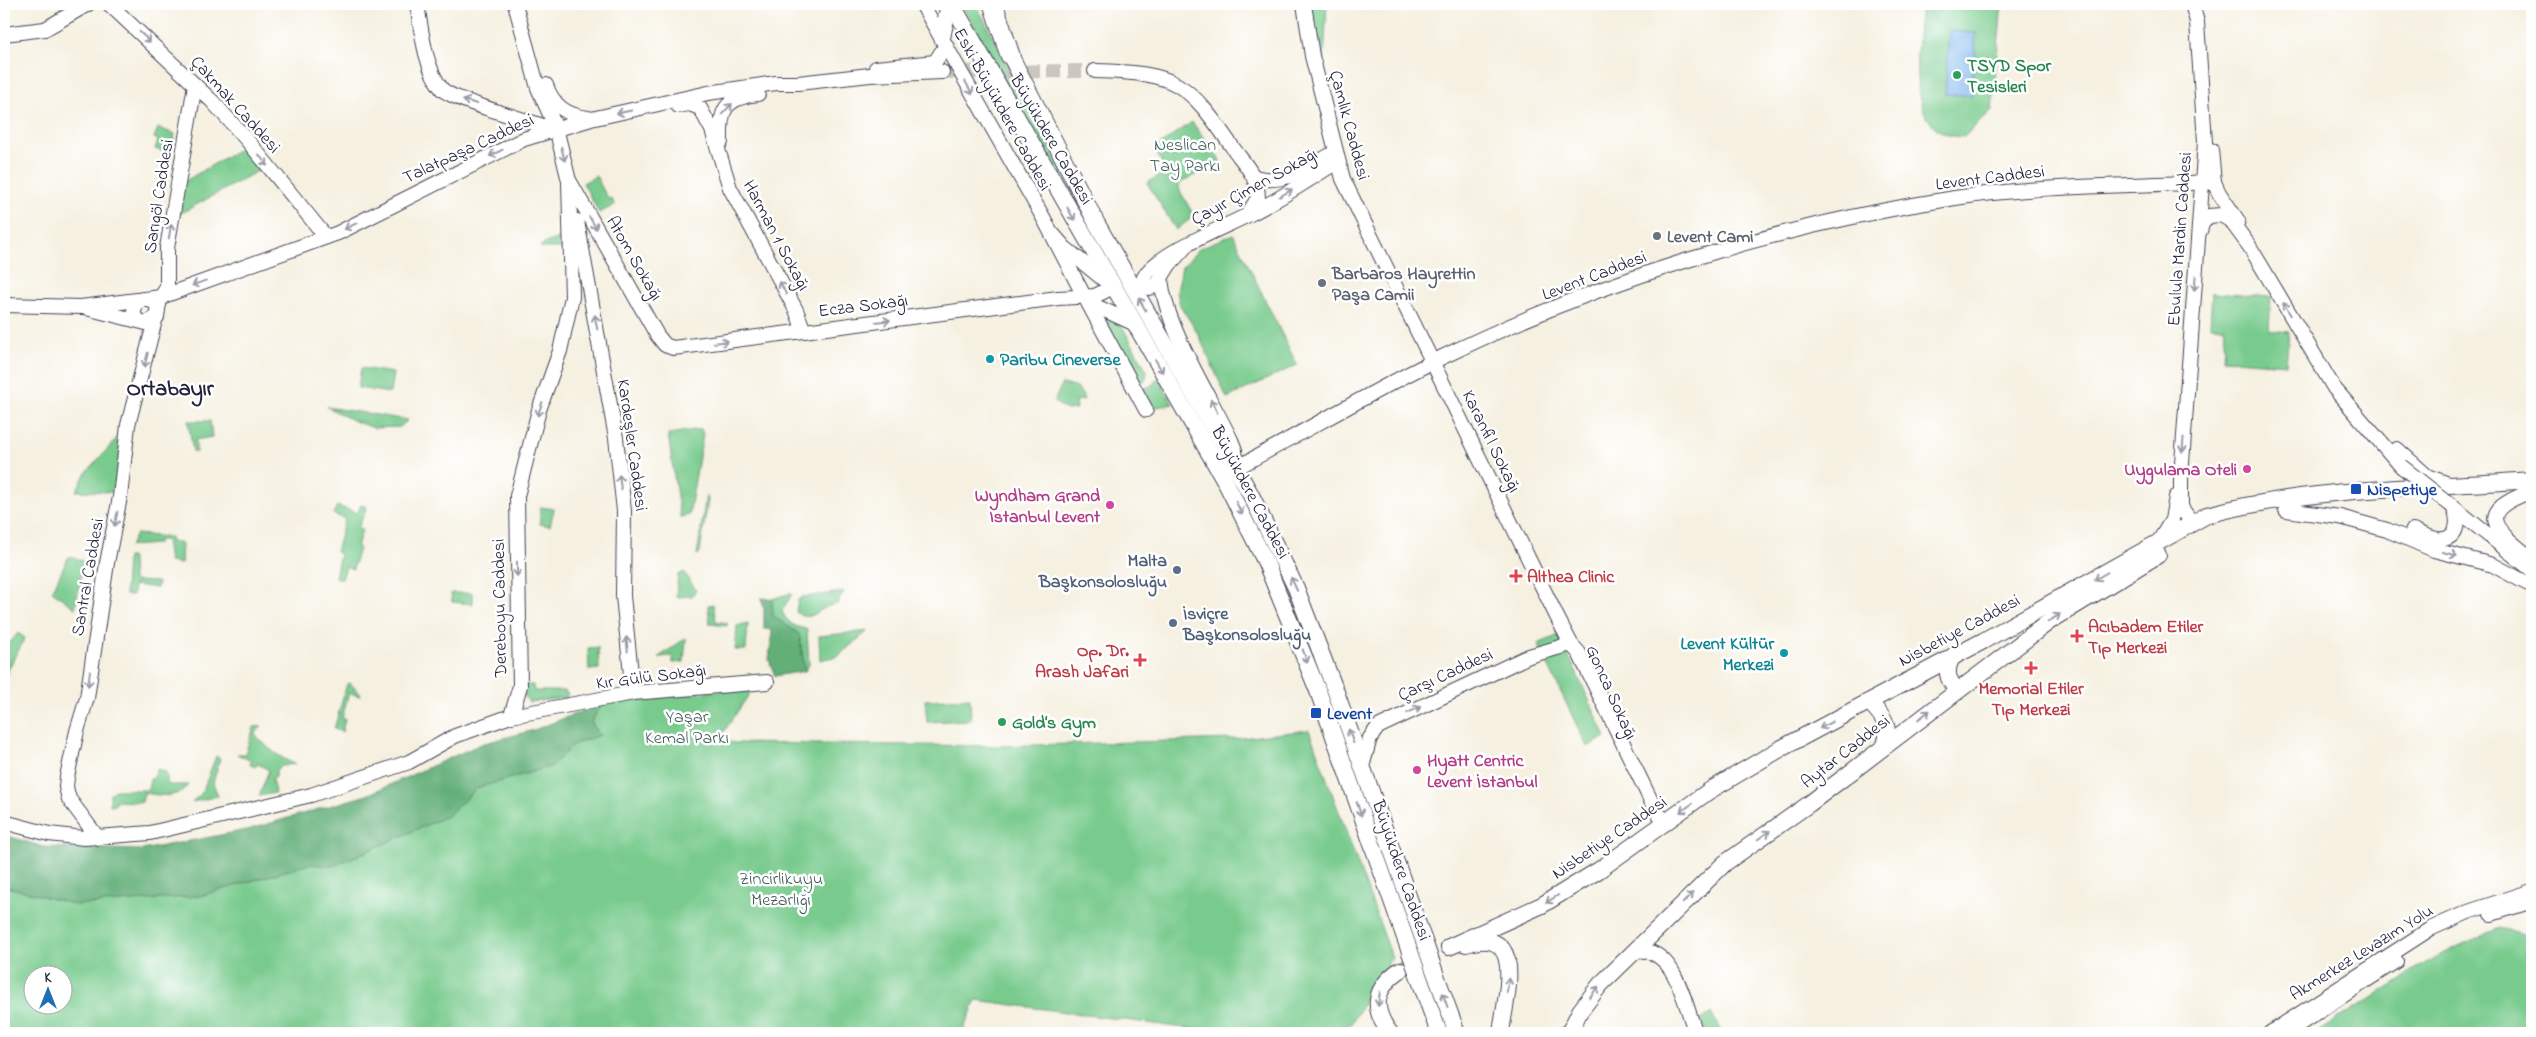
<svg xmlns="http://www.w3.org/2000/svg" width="2536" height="1037" font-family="'Indie Flower',sans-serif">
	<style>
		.green { fill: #78cb8d; stroke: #4d7664; fill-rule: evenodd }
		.forest { fill: #62af78; stroke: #42685a }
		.water { fill: #7bb4ec; stroke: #4e6b94 }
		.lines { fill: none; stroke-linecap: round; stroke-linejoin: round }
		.secondary-tunnel { stroke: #cbc7bf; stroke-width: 14; stroke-dasharray: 14 7; stroke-linecap: butt }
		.primary-tunnel { stroke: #cbc7bf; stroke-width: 16; stroke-dasharray: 16 8; stroke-linecap: butt }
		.secondary-casing { stroke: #424154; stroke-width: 16 }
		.primary-casing { stroke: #424154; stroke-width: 18 }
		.highway-casing { stroke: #424154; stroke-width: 21 }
		.secondary { stroke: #fff; stroke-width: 14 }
		.primary { stroke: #fff; stroke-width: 16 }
		.highway { stroke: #fff; stroke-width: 19 }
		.secondary-bridge-casing { stroke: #424154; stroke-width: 16; stroke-linecap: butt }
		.primary-bridge-casing { stroke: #424154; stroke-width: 18; stroke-linecap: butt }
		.secondary-bridge { stroke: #fff; stroke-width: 14 }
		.primary-bridge { stroke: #fff; stroke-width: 16 }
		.oneway { stroke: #9c9ca7 }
		.leisure-dot { fill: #2e9e5b; stroke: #fff; stroke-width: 2 }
		.worship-dot { fill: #6b7280; stroke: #fff; stroke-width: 2 }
		.culture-dot { fill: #0f9aa8; stroke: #fff; stroke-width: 2 }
		.hotel-dot { fill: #d1479c; stroke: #fff; stroke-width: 2 }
		.transit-dot { fill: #1a4fb4; stroke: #fff; stroke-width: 2 }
		.service-dot { fill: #5c6f8a; stroke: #fff; stroke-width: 2 }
		.health-dot { fill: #e0444e; stroke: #fff; stroke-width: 2 }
		.labels { text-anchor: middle; stroke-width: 5; stroke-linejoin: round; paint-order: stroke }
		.leisure-label { font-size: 18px; font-weight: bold; fill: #27864d; stroke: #fff; text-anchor: start }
		.street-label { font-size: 18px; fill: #22223b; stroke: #fff }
		.park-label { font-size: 18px; fill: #405d58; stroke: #fff }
		.worship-label { font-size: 18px; font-weight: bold; fill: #5b616d; stroke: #fff; text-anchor: start }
		.culture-label { font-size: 18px; font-weight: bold; fill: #0d838f; stroke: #fff; text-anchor: start }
		.hotel-label { font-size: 18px; font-weight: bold; fill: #b23c85; stroke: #fff; text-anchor: end }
		.transit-label { font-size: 18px; font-weight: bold; fill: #164399; stroke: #fff; text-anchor: start }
		.service-label { font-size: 18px; font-weight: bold; fill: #4e5e75; stroke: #fff; text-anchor: end }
		.health-label { font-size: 18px; font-weight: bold; fill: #be3a42; stroke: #fff; text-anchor: start }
		.district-label { font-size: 22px; font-weight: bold; fill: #22223b; stroke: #fff }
	</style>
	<rect width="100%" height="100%" fill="#fff"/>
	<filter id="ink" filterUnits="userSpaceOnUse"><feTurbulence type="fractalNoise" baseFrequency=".02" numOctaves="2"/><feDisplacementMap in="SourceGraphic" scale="10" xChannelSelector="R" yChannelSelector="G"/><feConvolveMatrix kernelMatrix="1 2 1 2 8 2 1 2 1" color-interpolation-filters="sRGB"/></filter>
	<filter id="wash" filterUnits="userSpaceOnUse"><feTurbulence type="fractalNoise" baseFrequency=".0096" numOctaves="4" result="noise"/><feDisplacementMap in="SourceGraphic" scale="20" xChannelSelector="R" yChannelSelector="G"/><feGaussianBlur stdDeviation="1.12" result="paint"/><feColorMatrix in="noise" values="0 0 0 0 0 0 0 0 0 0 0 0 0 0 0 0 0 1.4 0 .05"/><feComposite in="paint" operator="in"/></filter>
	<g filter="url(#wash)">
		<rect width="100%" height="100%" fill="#f5f0e0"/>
		<g class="green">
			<path d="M961 4H976L1101 243 1097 245Z"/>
			<path d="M1309 4H1327L1323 78Z"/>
			<path d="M1921 4H2002L1992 110 1964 137C1901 137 1918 45 1921 4Z"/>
			<path d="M1192 122 1221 161 1180 183 1179 189 1194 216 1176 230 1147 183C1168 172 1166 168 1154 149Z"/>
			<path d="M158 128 175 134 171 153 155 149 158 140 154 138Z"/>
			<path d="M248 144 263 168 176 216 180 184Z"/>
			<path d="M596 176 608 199 611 198 615 205 599 213 583 183Z"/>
			<path d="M1233 234 1297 365 1227 398 1197 332 1180 305 1177 292 1182 267 1200 248Z"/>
			<path d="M565 235 566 248H541V245Z"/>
			<path d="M2212 293 2271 297 2269 330 2289 332 2286 364 2223 359 2225 327 2210 326Z"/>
			<path d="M1109 318 1122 326 1147 371 1146 379 1143 382 1135 378 1105 323Z"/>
			<path d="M361 368 393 373 390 393 358 388Z"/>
			<path d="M1158 378 1173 404 1150 408 1139 390 1151 386Z"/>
			<path d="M1062 384C1073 386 1081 388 1084 400L1075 401 1076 409 1067 410 1054 402Z"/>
			<path d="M327 407 402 419 408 420 400 427 374 428 354 421Z"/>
			<path d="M188 421H210L212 437 195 440 197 452H193Z"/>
			<path d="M701 429 703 434 689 515 680 517 668 434Z"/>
			<path d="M119 436H124L116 489 112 492 76 491 85 474Z"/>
			<path d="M706 495 708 500 700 553 697 555Z"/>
			<path d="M361 505 367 507 358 528 362 529 357 547 359 548 353 569 346 567 342 579 335 577 340 554 336 552 345 519 333 514 337 506 357 513Z"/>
			<path d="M540 507 554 509 550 526 540 524Z"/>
			<path d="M136 534 170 537 171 542 182 543 181 564 169 562 166 540H158V544L130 546Z"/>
			<path d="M69 556 84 561 75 608 52 591Z"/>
			<path d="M127 557H131L132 559 133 581 158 582 157 588 134 585 133 595H125Z"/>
			<path d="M684 572 696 590 692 596 676 597 678 575Z"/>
			<path d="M844 592 837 604C818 606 812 625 796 612L798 600 802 597Z"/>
			<path d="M451 593H472V604L452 602Z"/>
			<path d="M791 593 792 594 782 611C786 622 794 627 806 629L807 631 809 665 805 671 799 634 773 616 772 599Z"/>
			<path d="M713 604 716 621 727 623V626L710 624 708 605Z"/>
			<path d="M748 623 746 650H735L737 626Z"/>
			<path d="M868 631 838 656 820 660 819 636Z"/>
			<path d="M18 633 25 638 4 678V650Z"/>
			<path d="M1559 635 1606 737 1587 747 1538 644Z"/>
			<path d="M686 638 684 662 673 663V656L659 657Z"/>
			<path d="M598 647 599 669 589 670 588 648Z"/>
			<path d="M350 683 360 693V696L349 693 342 718 345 719 342 732 334 729 347 684Z"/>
			<path d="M524 685H533L534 691H565L568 694 566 698 529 702 523 695Z"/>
			<path d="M754 687 719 739 734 743 1000 746 1233 739 1309 730 1392 957 1351 1024 1325 1033H1222L976 1000 962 1033H4V886L76 905 200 896 310 864 333 866 447 816 477 788 552 766 574 744 600 735 591 722 603 703ZM32 974H62V1004H32Z"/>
			<path d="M970 698 971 720 927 722 925 700Z"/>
			<path d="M262 726 255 734C267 748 278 757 295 764L282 766 276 769V777L272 778 275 793 259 796 269 770 258 764 255 767 250 764 251 761 237 754H245L254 727Z"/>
			<path d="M216 756 220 758 213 783 218 796 192 802 202 793Z"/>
			<path d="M157 769 166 772 168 785H188C176 800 161 795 144 793L142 802 116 801 114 806 110 805V794L116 790H148L150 779H153Z"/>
			<path d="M2500 928 2532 936V1033H2316L2440 954Z"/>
			<path d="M1711 1013 1723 1033H1706L1701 1020Z"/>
		</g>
		<g class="forest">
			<path d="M761 598 772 599 773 616 799 634 805 671 775 676 769 660 772 630 764 629V610Z"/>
			<path d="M603 703 591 722 600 735 574 744 552 766 477 788 447 816 333 866 309 864 200 896 76 905 4 886V835L44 847 142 850 247 830 367 795 481 744 534 730Z"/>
		</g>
		<path class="water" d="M1949 31 1976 33 1972 96 1945 94Z"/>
	</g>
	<g filter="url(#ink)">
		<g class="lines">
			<path class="secondary-tunnel" d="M942 72 1095 71"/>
			<path class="primary-tunnel" d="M1401 969 1449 947"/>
			<defs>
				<g id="secondary">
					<path d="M109 4 212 101 247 140 326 237"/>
					<path d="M417 4C421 28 425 69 442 89 450 99 526 120 543 126L546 132"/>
					<path d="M922 4 1044 219 1084 296"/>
					<path d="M1304 4 1312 56 1343 179 1559 621 1571 644 1579 653 1655 809 1666 823"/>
					<path d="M2192 4 2197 22 2205 142 2181 477V507L2192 523"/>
					<path d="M4 34 45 29 88 4"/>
					<path d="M876 68 935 62 946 45"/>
					<path d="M1095 71C1177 73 1187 81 1233 148 1245 165 1258 176 1258 198L1248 214"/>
					<path d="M546 85C553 106 566 115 588 118"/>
					<path d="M678 106 689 104 700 108 712 130 730 188 796 310 804 331"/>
					<path d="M721 142C720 111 723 98 758 94"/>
					<path d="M2211 150 2214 182 2219 193 2238 221"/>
					<path d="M1255 177C1285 186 1309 166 1336 152"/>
					<path d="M570 182 657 335 665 345 673 348 1058 298 1095 296 1113 287 1065 248 1052 233"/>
					<path d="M577 221 616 438 624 511 623 596 633 693"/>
					<path d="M2200 231 2202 224 2209 216 2221 215 2231 221 2250 247 2334 388 2401 466"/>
					<path d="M1188 244 1169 265 1156 286 1148 288 1144 286 1143 280C1149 256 1230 225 1252 213 1282 198 1310 179 1338 161"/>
					<path d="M1161 278C1165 327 1209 394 1231 440L1235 450 1236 468C1302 433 1366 395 1432 362 1596 281 1775 226 1955 198 2041 185 2128 186 2214 182"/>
					<path d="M1088 303 1146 410"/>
					<path d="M1089 303 1135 324"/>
					<path d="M4 305 81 307 161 297 338 233 524 139 591 119 708 93 776 83H798L870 75 942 72"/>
					<path d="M90 309 146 323 157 317 158 309 155 302 144 299 137 302 133 314 138 321"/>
					<path d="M2397 449 2427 476 2449 484"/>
					<path d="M2532 491C2472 513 2495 529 2532 559"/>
					<path d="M2453 507 2532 570"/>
					<path d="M2286 510 2340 517 2387 530 2434 550 2493 565 2532 586"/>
					<path d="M2413 530C2420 533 2428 537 2436 539 2458 542 2461 521 2452 506"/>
					<path d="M2158 543 2172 520 2176 497"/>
					<path d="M511 716 520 686 517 496 539 410 560 351 572 297 569 181 556 128 538 88 515 4"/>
					<path d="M1362 767 1370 738 1378 727 1529 656 1571 644"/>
					<path d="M4 822 49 834 84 838 150 833 311 795 409 762 455 736 511 716 633 693 767 682"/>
					<path d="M98 838 69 799 66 787 67 777 77 731 87 698 107 563 120 497 128 425 161 297 167 287V248L195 85"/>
					<path d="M2491 914 2532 901"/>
					<path d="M1634 951C1676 945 1684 1004 1696 1033"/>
					<path d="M2270 1033 2430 929 2468 912 2532 891"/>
					<path d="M2286 1033 2396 961"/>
				</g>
				<g id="primary">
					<path d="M952 4 1224 479 1266 563 1318 691 1410 952"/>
					<path d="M942 38 949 4"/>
					<path d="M1005 45 1097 224 1251 495 1296 588 1336 692 1426 947"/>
					<path d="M1953 656C1945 669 1946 679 1957 690"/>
					<path d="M1869 702C1881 714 1892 726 1885 745"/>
					<path d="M1466 944C1529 924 1504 1002 1501 1033"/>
					<path d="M1449 947 1542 905 1599 870 1709 791 1780 749 1983 641 2207 515C2310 487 2426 488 2532 480"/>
					<path d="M1433 967 1457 1033"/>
					<path d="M1417 972 1439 1033"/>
					<path d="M1390 1033C1371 1008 1374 988 1400 970"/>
					<path d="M1569 1033 1580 1011 1600 985 1725 863 1809 804 2050 621 2158 555"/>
				</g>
				<path id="highway" d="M993 4 1010 55"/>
			</defs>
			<use href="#secondary" class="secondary-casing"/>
			<use href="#primary" class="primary-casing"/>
			<use href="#highway" class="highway-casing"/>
			<use href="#secondary" class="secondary"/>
			<use href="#primary" class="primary"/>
			<use href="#highway" class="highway"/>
			<defs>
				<path id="secondary-bridge" d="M2401 466 2452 506"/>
				<g id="primary-bridge">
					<path d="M1426 947 1433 967"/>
					<path d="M1410 952 1417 972"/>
				</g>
			</defs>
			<use href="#secondary-bridge" class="secondary-bridge-casing"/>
			<use href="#primary-bridge" class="primary-bridge-casing"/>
			<use href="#secondary-bridge" class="secondary-bridge"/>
			<use href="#primary-bridge" class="primary-bridge"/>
		</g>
		<defs><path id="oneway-shaft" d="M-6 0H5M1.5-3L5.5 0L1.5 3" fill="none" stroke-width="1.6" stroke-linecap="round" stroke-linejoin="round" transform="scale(1.25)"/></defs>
		<g class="oneway">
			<use href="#oneway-shaft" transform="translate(145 37) rotate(44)"/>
			<use href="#oneway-shaft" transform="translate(969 88) rotate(61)"/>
			<use href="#oneway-shaft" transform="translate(470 102) rotate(-164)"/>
			<use href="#oneway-shaft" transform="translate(727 109) rotate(-47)"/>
			<use href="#oneway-shaft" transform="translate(624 112) rotate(168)"/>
			<use href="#oneway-shaft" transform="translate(496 153) rotate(154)"/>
			<use href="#oneway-shaft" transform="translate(563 154) rotate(76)"/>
			<use href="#oneway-shaft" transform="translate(263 160) rotate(53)"/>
			<use href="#oneway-shaft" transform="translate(1286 193) rotate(-30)"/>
			<use href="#oneway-shaft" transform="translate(1071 214) rotate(60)"/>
			<use href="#oneway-shaft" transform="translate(593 223) rotate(59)"/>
			<use href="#oneway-shaft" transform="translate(351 226) rotate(153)"/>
			<use href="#oneway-shaft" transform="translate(170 231) rotate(-81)"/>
			<use href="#oneway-shaft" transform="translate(199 283) rotate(160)"/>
			<use href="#oneway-shaft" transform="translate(2195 283) rotate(95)"/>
			<use href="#oneway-shaft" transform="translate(783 288) rotate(-118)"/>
			<use href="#oneway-shaft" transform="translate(1142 304) rotate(-120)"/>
			<use href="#oneway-shaft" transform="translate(2287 309) rotate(-121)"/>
			<use href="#oneway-shaft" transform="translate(883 321) rotate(-7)"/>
			<use href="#oneway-shaft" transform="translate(596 322) rotate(-100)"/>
			<use href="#oneway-shaft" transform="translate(721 342) rotate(-7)"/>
			<use href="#oneway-shaft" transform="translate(146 360) rotate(104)"/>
			<use href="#oneway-shaft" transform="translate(1159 366) rotate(60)"/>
			<use href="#oneway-shaft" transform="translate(1214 406) rotate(-117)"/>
			<use href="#oneway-shaft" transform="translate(540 409) rotate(109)"/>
			<use href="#oneway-shaft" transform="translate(2183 445) rotate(94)"/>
			<use href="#oneway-shaft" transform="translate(620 482) rotate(-97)"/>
			<use href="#oneway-shaft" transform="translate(1239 508) rotate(63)"/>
			<use href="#oneway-shaft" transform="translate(116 519) rotate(102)"/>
			<use href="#oneway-shaft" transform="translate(2450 554) rotate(15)"/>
			<use href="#oneway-shaft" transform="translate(517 569) rotate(89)"/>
			<use href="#oneway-shaft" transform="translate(2101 576) rotate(150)"/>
			<use href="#oneway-shaft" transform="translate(1294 584) rotate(-115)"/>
			<use href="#oneway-shaft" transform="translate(2054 618) rotate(-33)"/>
			<use href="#oneway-shaft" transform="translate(627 644) rotate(-95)"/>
			<use href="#oneway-shaft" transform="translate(1305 656) rotate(70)"/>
			<use href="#oneway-shaft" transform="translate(89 679) rotate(97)"/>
			<use href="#oneway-shaft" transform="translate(1414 710) rotate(-25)"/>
			<use href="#oneway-shaft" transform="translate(1924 715) rotate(-37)"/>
			<use href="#oneway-shaft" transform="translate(1826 725) rotate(151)"/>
			<use href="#oneway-shaft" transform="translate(1351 736) rotate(-109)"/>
			<use href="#oneway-shaft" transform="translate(1686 808) rotate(145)"/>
			<use href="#oneway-shaft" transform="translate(1359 809) rotate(71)"/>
			<use href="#oneway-shaft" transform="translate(1764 835) rotate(-35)"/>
			<use href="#oneway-shaft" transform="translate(1688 898) rotate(-45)"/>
			<use href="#oneway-shaft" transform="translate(1552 899) rotate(148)"/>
			<use href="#oneway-shaft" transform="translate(1508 985) rotate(-81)"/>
			<use href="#oneway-shaft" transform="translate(1594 992) rotate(-51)"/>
			<use href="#oneway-shaft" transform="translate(1379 999) rotate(97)"/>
			<use href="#oneway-shaft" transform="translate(1445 1000) rotate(-110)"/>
		</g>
	</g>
	<g class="leisure-dot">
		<circle cx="1957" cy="75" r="5"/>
		<circle cx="1002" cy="722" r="5"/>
	</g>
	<g class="worship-dot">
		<circle cx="1657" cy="236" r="5"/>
		<circle cx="1322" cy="283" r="5"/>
	</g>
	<g class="culture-dot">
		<circle cx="990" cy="359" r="5"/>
		<circle cx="1784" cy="653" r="5"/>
	</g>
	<g class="hotel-dot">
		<circle cx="2247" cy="469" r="5"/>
		<circle cx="1110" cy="505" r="5"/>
		<circle cx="1417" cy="770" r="5"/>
	</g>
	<g class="transit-dot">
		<rect x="2350" y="483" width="12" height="12" rx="2.5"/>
		<rect x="1310" y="707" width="12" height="12" rx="2.5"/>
	</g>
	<g class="service-dot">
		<circle cx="1177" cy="570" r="5"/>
		<circle cx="1173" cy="623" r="5"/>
	</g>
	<g class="health-dot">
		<path d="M1513.5 568.5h5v5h5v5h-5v5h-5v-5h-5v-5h5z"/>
		<path d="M2074.5 628.5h5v5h5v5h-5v5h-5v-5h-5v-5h5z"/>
		<path d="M1137.5 652.5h5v5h5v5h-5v5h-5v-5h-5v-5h5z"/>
		<path d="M2028.5 660.5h5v5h5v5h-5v5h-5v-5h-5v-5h5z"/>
	</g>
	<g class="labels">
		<g class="leisure-label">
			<text x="1967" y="71">TSYD Spor<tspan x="1967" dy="21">Tesisleri</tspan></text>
			<text x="1012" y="728">Gold‘s Gym</text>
		</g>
		<g class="street-label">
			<text transform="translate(236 104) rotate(48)" y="6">Çakmak Caddesi</text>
			<text transform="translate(1003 109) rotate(61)" y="6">Eski Büyükdere Caddesi</text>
			<text transform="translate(1350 125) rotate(75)" y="6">Çamlık Caddesi</text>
			<text transform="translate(1052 139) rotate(60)" y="6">Büyükdere Caddesi</text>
			<text transform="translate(468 148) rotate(-25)" y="6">Talatpaşa Caddesi</text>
			<text transform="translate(1990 177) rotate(-7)" y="6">Levent Caddesi</text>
			<text transform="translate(1254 186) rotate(-29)" y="6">Çayır Çimen Sokağı</text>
			<text transform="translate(158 196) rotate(-81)" y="6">Sarıgöl Caddesi</text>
			<text transform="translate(777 235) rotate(62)" y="6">Harman 1 Sokağı</text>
			<text transform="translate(2179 239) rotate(-86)" y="6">Ebulula Mardin Caddesi</text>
			<text transform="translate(635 258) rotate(60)" y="6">Atom Sokağı</text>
			<text transform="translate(1594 275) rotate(-21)" y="6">Levent Caddesi</text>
			<text transform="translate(863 305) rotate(-7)" y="6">Ecza Sokağı</text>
			<text transform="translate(1492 441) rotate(64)" y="6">Karanfil Sokağı</text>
			<text transform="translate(633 445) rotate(82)" y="6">Kardeşler Caddesi</text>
			<text transform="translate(1251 492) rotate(62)" y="6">Büyükdere Caddesi</text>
			<text transform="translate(87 577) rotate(-80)" y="6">Santral Caddesi</text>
			<text transform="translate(499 608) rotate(-91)" y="6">Dereboyu Caddesi</text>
			<text transform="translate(1959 630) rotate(-28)" y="6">Nisbetiye Caddesi</text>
			<text transform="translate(1445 674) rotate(-25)" y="6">Çarşı Caddesi</text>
			<text transform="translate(651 676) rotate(-7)" y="6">Kır Gülü Sokağı</text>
			<text transform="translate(1612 692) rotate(66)" y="6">Gonca Sokağı</text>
			<text transform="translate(1845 751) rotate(-38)" y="6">Aytar Caddesi</text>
			<text transform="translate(1609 837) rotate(-34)" y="6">Nisbetiye Caddesi</text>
			<text transform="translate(1402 870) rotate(71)" y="6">Büyükdere Caddesi</text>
			<text transform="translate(2361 952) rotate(-32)" y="6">Akmerkez Levazım Yolu</text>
		</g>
		<g class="park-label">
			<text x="1185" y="150">Neslican<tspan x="1185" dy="21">Tay Parkı</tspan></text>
			<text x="687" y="722">Yaşar<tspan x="687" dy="21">Kemal Parkı</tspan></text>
			<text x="781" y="884">Zincirlikuyu<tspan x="781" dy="21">Mezarlığı</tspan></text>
		</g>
		<g class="worship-label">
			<text x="1667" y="242">Levent Cami</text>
			<text x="1332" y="279">Barbaros Hayrettin<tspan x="1332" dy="21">Paşa Camii</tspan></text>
		</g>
		<g class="culture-label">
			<text x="1000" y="365">Paribu Cineverse</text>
			<text x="1774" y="649" text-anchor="end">Levent Kültür<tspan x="1774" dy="21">Merkezi</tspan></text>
		</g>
		<g class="hotel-label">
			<text x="2237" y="475">Uygulama Oteli</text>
			<text x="1100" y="501">Wyndham Grand<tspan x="1100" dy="21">Istanbul Levent</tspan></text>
			<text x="1427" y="766" text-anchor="start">Hyatt Centric<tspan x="1427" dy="21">Levent İstanbul</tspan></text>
		</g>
		<g class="transit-label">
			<text x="2367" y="495">Nispetiye</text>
			<text x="1327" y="719">Levent</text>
		</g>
		<g class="service-label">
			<text x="1167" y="566">Malta<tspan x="1167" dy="21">Başkonsolosluğu</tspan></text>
			<text x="1183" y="619" text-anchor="start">İsviçre<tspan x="1183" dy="21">Başkonsolosluğu</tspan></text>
		</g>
		<g class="health-label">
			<text x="1527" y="582">Althea Clinic</text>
			<text x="2088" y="632">Acıbadem Etiler<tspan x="2088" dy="21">Tıp Merkezi</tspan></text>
			<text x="1129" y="656" text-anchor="end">Op. Dr.<tspan x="1129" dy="21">Arash Jafari</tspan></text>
			<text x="2031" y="694" text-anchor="middle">Memorial Etiler<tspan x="2031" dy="21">Tıp Merkezi</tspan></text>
		</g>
		<g class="district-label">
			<text x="170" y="395">Ortabayır</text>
		</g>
	</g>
	<rect width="2536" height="1037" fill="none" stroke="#fff" stroke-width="20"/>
	<g transform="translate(48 990)"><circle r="24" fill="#ffffff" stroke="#a7a7b1"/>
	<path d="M0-4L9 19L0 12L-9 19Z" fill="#1f6fb2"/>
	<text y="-8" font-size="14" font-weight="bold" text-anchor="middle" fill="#22223b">K</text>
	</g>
</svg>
